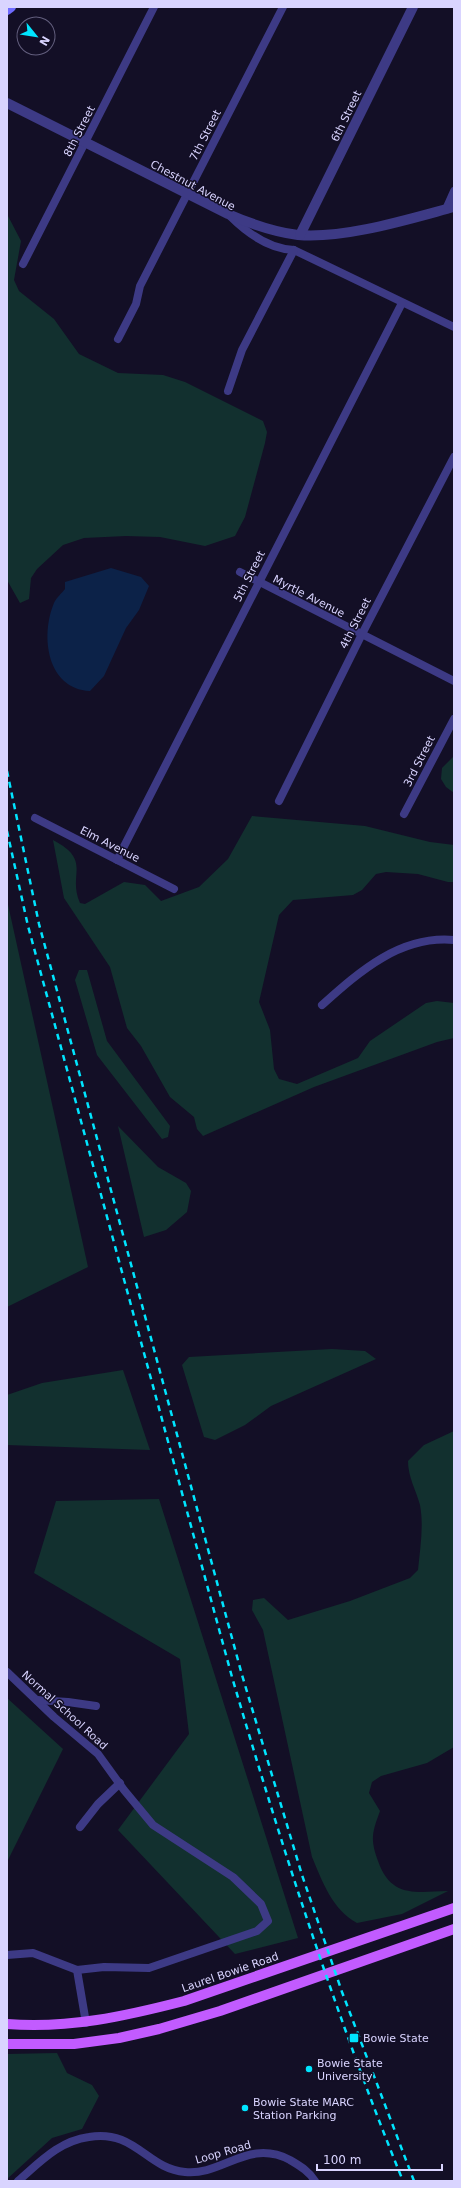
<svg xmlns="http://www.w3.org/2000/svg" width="461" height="2188" font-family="'DejaVu Sans',sans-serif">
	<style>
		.green { fill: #12302f }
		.water { fill: #0c2248 }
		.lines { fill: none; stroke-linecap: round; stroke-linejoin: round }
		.minor { stroke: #3d3a85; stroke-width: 8 }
		.tertiary { stroke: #3d3a85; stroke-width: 10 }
		.secondary { stroke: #6f6bff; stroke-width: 10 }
		.primary { stroke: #c25bff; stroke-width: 10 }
		.rail { stroke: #00e5ff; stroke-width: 2.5; stroke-dasharray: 6 5; stroke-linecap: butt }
		.poi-dot { fill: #00e5ff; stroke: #130f26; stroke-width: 1.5 }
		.labels { text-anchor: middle; stroke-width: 3; stroke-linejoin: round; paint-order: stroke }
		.street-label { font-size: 11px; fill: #d9d4ff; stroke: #130f26 }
		.poi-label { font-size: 11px; fill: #d9d4ff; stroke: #130f26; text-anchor: start }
	</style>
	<rect width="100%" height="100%" fill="#130f26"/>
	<g class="green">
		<path d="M7 214 21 241 14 280 19 291 54 319 79 354 118 373 163 375 185 382 263 421 267 432 265 443 245 517 235 536 205 546 160 537 126 536 84 538 63 545 37 569 31 578 29 599 20 603 7 580Z"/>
		<path d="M454 756V793L446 787 441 779 442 768Z"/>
		<path d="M252 816 365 826 430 842 454 845V882H448L418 874 386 872 376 874 362 890 353 895 293 900 279 915 259 1002 270 1030 274 1069 279 1079 297 1084 358 1058 370 1041 426 1003 437 1001 454 1003V1038L437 1042 314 1087 203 1136 197 1129 194 1117 170 1097 141 1046 127 1028 110 967 64 898 53 840C93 861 67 874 80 903L85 904 124 882 145 885 161 901 199 887 228 859Z"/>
		<path d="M7 900 88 1267 7 1307Z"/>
		<path d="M79 970H87L107 1041 170 1126 168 1137 162 1139 97 1055 75 980Z"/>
		<path d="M118 1126 158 1167 186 1183 191 1191 187 1212 166 1230 144 1237Z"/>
		<path d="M332 1349 365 1351 376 1359 271 1406 245 1425 215 1440 204 1437 182 1365 189 1357Z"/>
		<path d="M123 1370 150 1450 7 1445V1395L42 1383Z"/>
		<path d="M454 1431V1747L427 1763 381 1776 372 1782 369 1793 380 1811C372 1833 370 1839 378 1861 391 1898 415 1892 448 1891L402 1914 357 1923C332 1909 323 1883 312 1857L263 1630 252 1610 253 1600 264 1598 288 1620 350 1601 410 1578 418 1570C420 1549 424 1526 420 1505 416 1490 408 1477 408 1461L424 1445Z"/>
		<path d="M159 1499 298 1938 235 1954 118 1830 189 1734 180 1659 34 1573 56 1501Z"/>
		<path d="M7 1698 63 1749 7 1862Z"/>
		<path d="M57 2053 67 2073 92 2085 99 2096 82 2129 52 2138 7 2179V2054Z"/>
	</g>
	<path class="water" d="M111 568 141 577 149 586 139 610 126 628 104 676 90 691C47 689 40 636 54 603 56 598 62 593 65 589V582Z"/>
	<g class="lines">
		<g class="minor">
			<path d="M446 209 454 191"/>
			<path d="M230 216C247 233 270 249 294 250L454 327"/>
			<path d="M23 264 154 7"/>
			<path d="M118 339 136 304 140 286 283 7"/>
			<path d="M228 391 242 350 294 250"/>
			<path d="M240 572 454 681"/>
			<path d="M279 801 362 634 454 457"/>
			<path d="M404 814 454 719"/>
			<path d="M35 818 174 889"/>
			<path d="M117 860 402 303"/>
			<path d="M322 1005C359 972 400 935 454 940"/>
			<path d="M7 1672 54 1717 98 1754 124 1790 153 1825 233 1877 261 1904 268 1921 257 1931 149 1968 104 1967 77 1970 33 1953 7 1955"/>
			<path d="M37 1700 68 1702 96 1706"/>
			<path d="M80 1827 98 1804 120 1783"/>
			<path d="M77 1970 86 2023"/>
			<path d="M18 2181C40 2162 59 2141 89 2137 135 2129 147 2169 185 2172 222 2176 248 2138 290 2160 300 2166 309 2171 315 2181"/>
		</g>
		<g class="tertiary">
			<path d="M7 103 228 214C251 224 274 232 298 235 345 239 409 219 454 207"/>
			<path d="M300 235 413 7"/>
		</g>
		<path class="secondary" d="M7 10 11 7"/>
		<g class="primary">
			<path d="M7 2024C68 2029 126 2016 184 2001L454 1908"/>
			<path d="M7 2044H74L119 2038 159 2029 220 2011 454 1929"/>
		</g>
		<g class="rail">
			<path d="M7 771 39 924 242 1675 302 1875 342 1992 414 2181"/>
			<path d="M7 831 28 926 232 1677C282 1848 336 2016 403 2181"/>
		</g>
	</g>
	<g class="poi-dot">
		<rect x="349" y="2033" width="10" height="10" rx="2"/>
		<circle cx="309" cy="2069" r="4"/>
		<circle cx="245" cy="2108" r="4"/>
	</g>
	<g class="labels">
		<g class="street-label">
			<text transform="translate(346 116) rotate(-64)" y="4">6th Street</text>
			<text transform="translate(79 131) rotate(-63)" y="4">8th Street</text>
			<text transform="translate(205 135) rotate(-63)" y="4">7th Street</text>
			<text transform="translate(193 185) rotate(28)" y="4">Chestnut Avenue</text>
			<text transform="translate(249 576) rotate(-63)" y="4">5th Street</text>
			<text transform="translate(309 596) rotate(27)" y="4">Myrtle Avenue</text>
			<text transform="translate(355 623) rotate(-63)" y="4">4th Street</text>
			<text transform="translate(419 761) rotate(-63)" y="4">3rd Street</text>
			<text transform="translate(110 844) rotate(27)" y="4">Elm Avenue</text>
			<text transform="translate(65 1710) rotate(42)" y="4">Normal School Road</text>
			<text transform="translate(230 1972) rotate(-19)" y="4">Laurel Bowie Road</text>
			<text transform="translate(223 2152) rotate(-16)" y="4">Loop Road</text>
		</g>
		<g class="poi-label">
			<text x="363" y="2042">Bowie State</text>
			<text x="317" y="2067">Bowie State<tspan x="317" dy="13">University</tspan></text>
			<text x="253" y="2106">Bowie State MARC<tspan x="253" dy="13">Station Parking</tspan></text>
		</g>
	</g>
	<rect width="461" height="2188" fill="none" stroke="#d9d4ff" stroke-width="16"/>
	<g transform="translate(36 36) rotate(120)"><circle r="19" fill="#130f26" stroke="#625e7d"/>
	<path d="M0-3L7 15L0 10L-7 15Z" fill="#00e5ff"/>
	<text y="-6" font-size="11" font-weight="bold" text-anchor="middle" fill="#d9d4ff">N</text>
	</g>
	<path d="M317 2164v6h125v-6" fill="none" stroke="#d9d4ff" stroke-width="2"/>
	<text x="323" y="2164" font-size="12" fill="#d9d4ff" stroke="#130f26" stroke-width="3" paint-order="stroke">100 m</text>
</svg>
